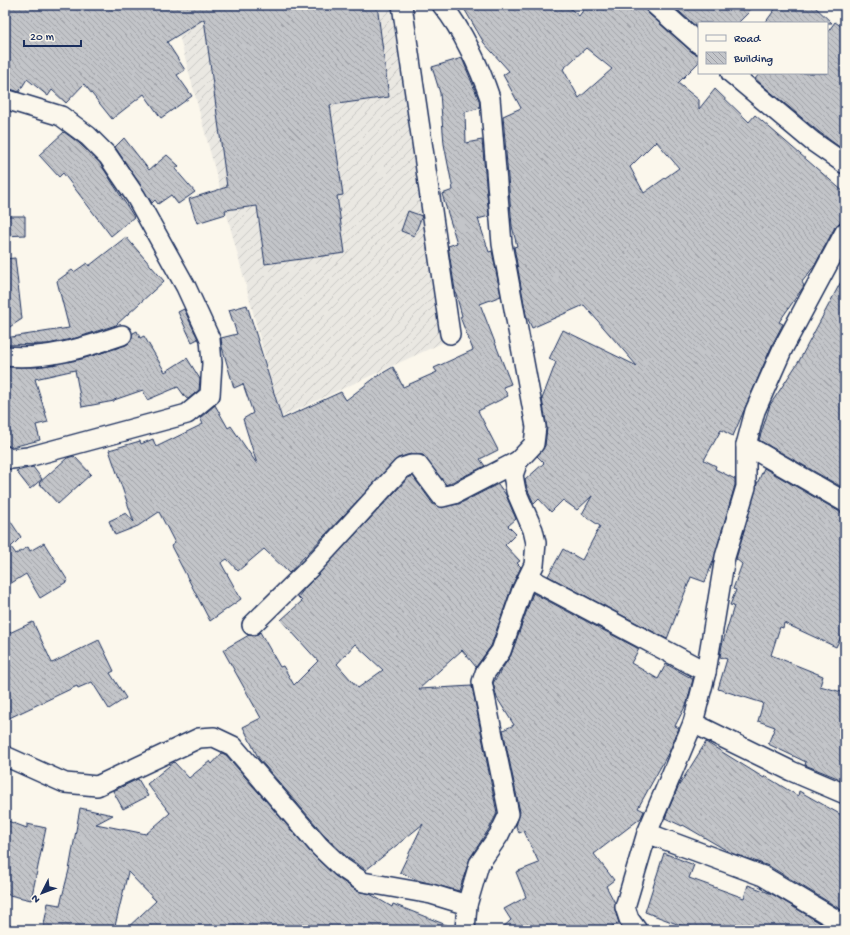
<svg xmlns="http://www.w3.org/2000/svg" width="850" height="935" font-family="'Gochi Hand',sans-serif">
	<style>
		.industrial { fill: url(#industrial-furrows) }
		.building { fill: url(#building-back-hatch); stroke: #1b2f5e; fill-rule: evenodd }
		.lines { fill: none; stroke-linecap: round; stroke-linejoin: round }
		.street-casing { stroke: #1b2f5e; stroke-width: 22 }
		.street { stroke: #fbf7ec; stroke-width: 19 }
	</style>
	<defs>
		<pattern id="industrial-furrows" width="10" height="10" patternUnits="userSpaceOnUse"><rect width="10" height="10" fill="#eae8e2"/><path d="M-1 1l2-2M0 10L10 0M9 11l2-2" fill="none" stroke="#c8c7c4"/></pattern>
		<pattern id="building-back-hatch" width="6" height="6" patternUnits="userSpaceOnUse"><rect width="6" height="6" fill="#c3c5c9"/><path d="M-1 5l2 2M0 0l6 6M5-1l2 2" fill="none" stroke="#9ea0a6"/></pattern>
	</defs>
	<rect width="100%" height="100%" fill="#fbf7ec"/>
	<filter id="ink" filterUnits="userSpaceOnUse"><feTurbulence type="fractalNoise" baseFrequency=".025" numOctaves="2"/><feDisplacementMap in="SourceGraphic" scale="8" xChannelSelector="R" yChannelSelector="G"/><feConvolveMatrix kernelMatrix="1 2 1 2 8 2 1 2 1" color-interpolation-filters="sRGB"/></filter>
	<g filter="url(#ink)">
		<path class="industrial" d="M171 5H391L442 343 281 417Z"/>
		<g class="building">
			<path d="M5 5H377L389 97 330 105 343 195 337 196 345 253 265 264 257 206 225 210 226 214 197 223 189 199 227 187 204 19 167 42 185 70 177 75 192 96 161 118 144 94 112 119 84 84 66 103 52 90 48 96 27 79 19 92 5 87Z"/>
			<path d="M462 5H566L579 16 587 5H644L648 13 692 52 699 55V62L678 83 699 100V109L715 89 749 122 755 115 845 193V221L840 222 835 227 815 265 802 282 804 286 779 322 783 324 773 343 733 436 721 430 704 460 716 466 715 469 735 479V485L714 559 705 582 691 577 667 639 548 576 563 549 582 560 600 526 582 514 592 496 577 510 563 500 551 512 539 499 534 504 527 488 525 480 544 463 537 456 545 446 547 428 542 399 556 362 549 359 563 330 637 366 584 305 532 328 526 315 514 247 517 246 512 226 503 116 521 108 503 75 509 71 484 43ZM586 48 612 69 579 98 563 69ZM656 141 679 168 644 193 630 167Z"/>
			<path d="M672 5H756L738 23H699V29Z"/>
			<path d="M778 5H813L832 23H765Z"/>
			<path d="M835 22 845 29V151L819 132 755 79 760 73H827V33Z"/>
			<path d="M462 58 479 100 480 108 465 112 466 143 482 140 489 216 478 219 489 252 492 251 501 296 480 304 511 384 503 387 508 396 478 411 498 450 480 459 485 466 446 485 423 455 411 454 398 458 289 573 264 549 238 571 227 559 221 563 241 599 210 621 171 546 175 543 159 512 138 526 115 535 109 521 126 513 134 522 109 450 140 441 141 444 153 439 156 447 203 424 200 418 215 405 228 428 231 426 257 464 243 419 253 413 243 384 234 388 222 347 221 338 237 334 229 310 247 305 282 419 341 392 346 400 376 377 393 367 403 387 437 372 434 368 473 350 460 317 462 316 455 290 448 246 457 243 442 194 453 190 444 144 440 93 432 67Z"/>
			<path d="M64 132 79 143 100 163 134 217 111 236 63 173 59 177 39 155Z"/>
			<path d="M124 138 149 170 167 155 179 166 175 169 195 192 178 204 171 195 158 204 155 200 152 203 115 147Z"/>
			<path d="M408 211 422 216 414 236 401 231Z"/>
			<path d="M5 216H25V235L5 236Z"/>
			<path d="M126 237 164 281 116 325 76 338 48 344 5 345V338L69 328 57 281 72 270 74 272 87 263 89 266Z"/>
			<path d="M15 258 22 319 5 330V259Z"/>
			<path d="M845 274V489L759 440 770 405 799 361Z"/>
			<path d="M184 309 198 339 192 342 178 312Z"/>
			<path d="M137 331 140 338 144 336 165 372 187 358 200 379 199 390 188 399 186 398 178 387 147 400 143 390 114 400V401L82 407 75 370 35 379 48 422 36 425 40 440 12 447 5 445V367H36L82 359 126 345 130 342 133 333Z"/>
			<path d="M74 456 91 474 58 504 39 483 67 458Z"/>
			<path d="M33 467 42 479 30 489 16 471Z"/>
			<path d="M764 468 840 512 845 513V629L836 647 784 623 783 628 780 627 771 655 823 676 820 686 845 693V781L805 765 806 762 768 744 775 727 758 721 763 703 718 689 727 659 720 657 722 645 734 606 730 605 736 590 733 589 742 564 736 559 757 484Z"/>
			<path d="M413 476 433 504 439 507 459 504 498 484 506 495 516 519 508 526 516 534 505 545 520 561 517 563 521 567 512 586 491 646 476 667 462 650 419 689 472 686 497 813 489 829 470 858 459 891 417 880 400 872 423 824 366 870 348 858 328 839 259 759 243 727 261 718 223 650 249 635 255 636 260 632 280 667 283 666 294 685 318 661 281 620 302 601 298 597 305 588 408 478ZM355 644 383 670 358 688 337 664Z"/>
			<path d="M5 513 21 537 11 547 16 554 28 547 30 551 44 543 68 581 40 598 26 574 5 587Z"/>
			<path d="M533 593 639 649 631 663 658 679 666 664 693 679 687 703 675 726 679 728 670 750 638 808 644 811 641 818 594 854 614 880 606 886 615 903V910L619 923 605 930H500L511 920 504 909 526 897 516 872 539 863 524 831 519 833 516 826 520 812 503 730 514 725 497 698 493 683 511 655Z"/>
			<path d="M33 622 52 663 99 640 114 671 110 673 126 698 109 709 92 682 78 688 77 686 5 720V635Z"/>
			<path d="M706 742 764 778 765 776 798 796 799 791 845 817V912L769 866 731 853 683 825 682 826 665 818 678 787Z"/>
			<path d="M222 753 226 755 312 854 335 876 357 891 370 894 392 907 393 904 454 928V930H125L156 901 128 872 114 930H43L48 903 60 905 69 870 80 808 113 815 96 824 146 834 170 813 147 784 174 762 189 778 210 761 212 764Z"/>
			<path d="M138 779 148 796 123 809 113 791Z"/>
			<path d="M5 820 27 828V824L46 828 31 900 5 894Z"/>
			<path d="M664 853 694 865 689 878 744 898 748 885 772 894 832 930H693L645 912Z"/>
		</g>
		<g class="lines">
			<defs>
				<g id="street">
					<path d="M402 5 450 334"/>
					<path d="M442 5C462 29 480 68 490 98L502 244 536 427 534 444 518 461 513 475 516 491 533 530 536 543 534 565 522 590 501 651 485 673 482 682 509 814 499 835 479 864 467 905 465 930"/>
					<path d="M655 5 699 44"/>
					<path d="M731 73 812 141 845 164"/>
					<path d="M5 99 61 116 88 136 108 156 136 197 186 287 210 339 212 363 210 395 187 414 28 457 11 459 5 456"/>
					<path d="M5 356C45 360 84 348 122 335"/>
					<path d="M746 445 845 502"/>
					<path d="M529 578 706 672"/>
					<path d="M252 625 311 567 402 468 411 465H418L442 497 454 494 518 461"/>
					<path d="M693 723 791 771 845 794"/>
					<path d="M5 756 65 783 97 786 199 738 214 737 233 746 320 847 341 867 363 882 431 894 467 905"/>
					<path d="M647 833 763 876 845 925"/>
					<path d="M637 930 629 919 625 907 647 833 693 723 706 672 725 557 746 487V445L755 411 783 348 845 232"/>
				</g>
			</defs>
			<use href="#street" class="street-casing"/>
			<use href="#street" class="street"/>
		</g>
	</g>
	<rect width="850" height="935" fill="none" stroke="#fbf7ec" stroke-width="20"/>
	<rect x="10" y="10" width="830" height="915" fill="none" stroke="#1b2f5e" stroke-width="1.5" filter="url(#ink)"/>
	<rect x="698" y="22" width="130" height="52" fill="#fbf7ec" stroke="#a1a7b3"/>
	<rect x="706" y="35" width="20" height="6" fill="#fbf7ec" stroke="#a1a7b3"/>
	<text x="734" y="42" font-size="12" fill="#1b2f5e">Road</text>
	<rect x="706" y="52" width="20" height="12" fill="url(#building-back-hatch)" stroke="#a1a7b3"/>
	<text x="734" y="62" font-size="12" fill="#1b2f5e">Building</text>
	<g transform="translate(42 893) rotate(228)" stroke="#fbf7ec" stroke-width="3" paint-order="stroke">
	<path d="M0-3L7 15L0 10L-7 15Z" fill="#1b2f5e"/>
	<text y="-6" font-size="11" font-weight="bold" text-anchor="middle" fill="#1b2f5e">N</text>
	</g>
	<path d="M24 40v6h57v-6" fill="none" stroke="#1b2f5e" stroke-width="2"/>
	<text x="30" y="40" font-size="12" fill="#1b2f5e" stroke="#fbf7ec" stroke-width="3" paint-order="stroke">20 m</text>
</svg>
